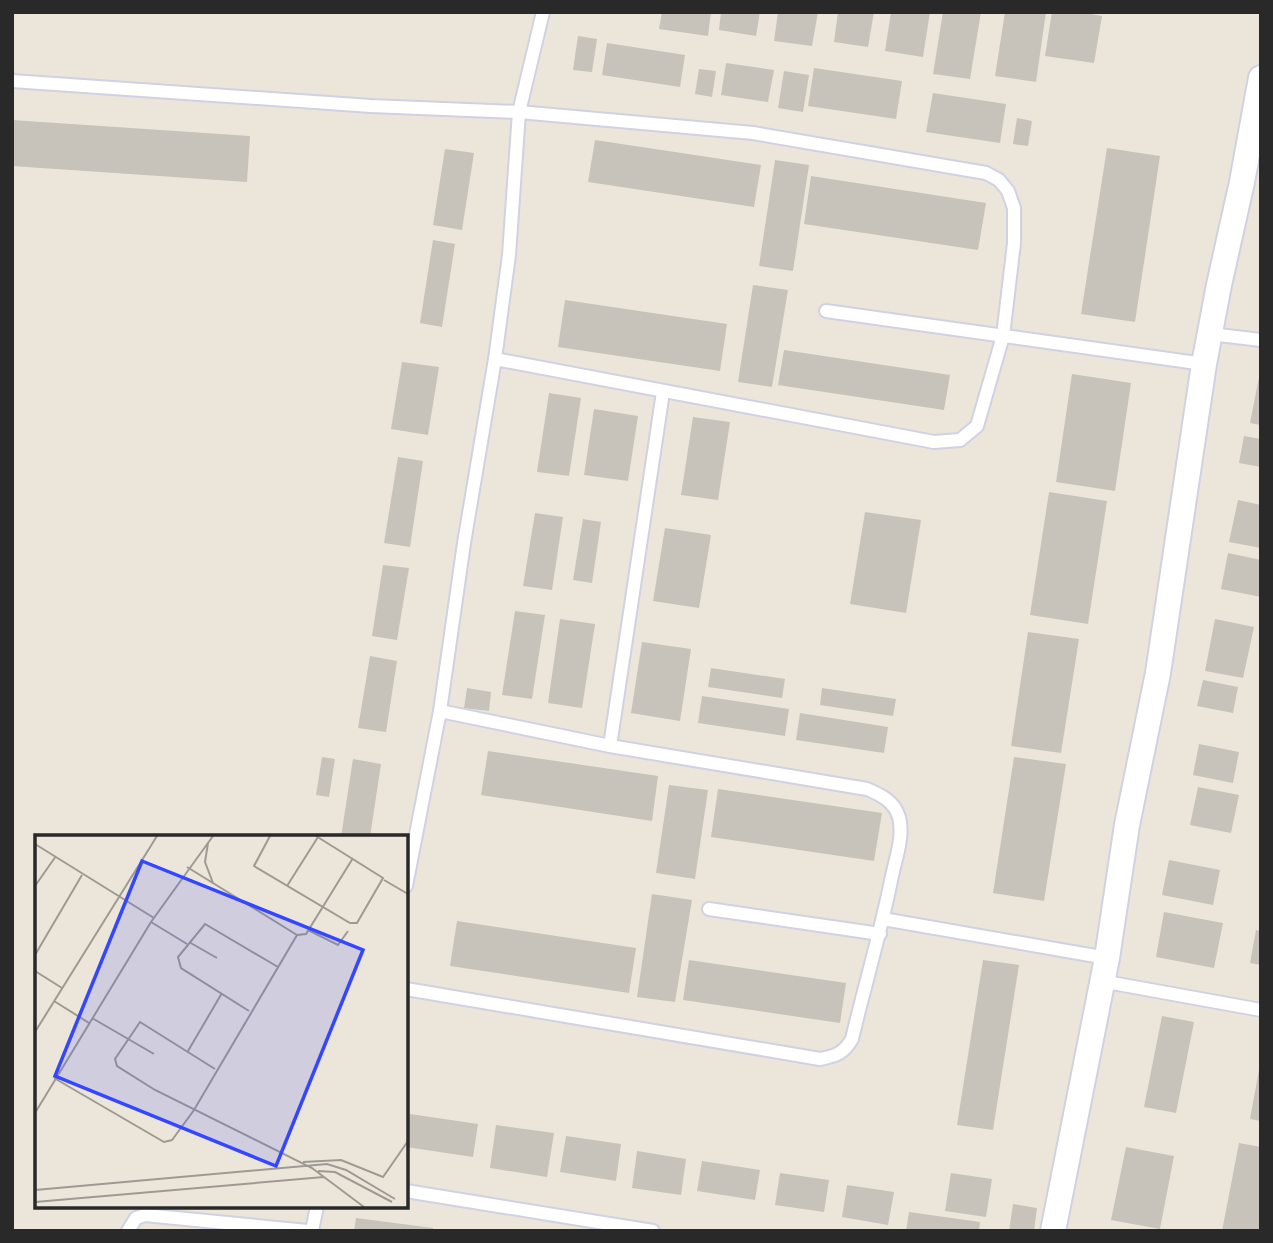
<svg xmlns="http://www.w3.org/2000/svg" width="1273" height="1243" font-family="'Space Grotesk',sans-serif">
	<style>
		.building { fill: #c7c3ba }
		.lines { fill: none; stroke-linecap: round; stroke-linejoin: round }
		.lane-casing { stroke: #d0d1e3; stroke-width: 16 }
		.street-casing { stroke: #d0d1e3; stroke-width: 28 }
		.lane { stroke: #fff; stroke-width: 12 }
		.street { stroke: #fff; stroke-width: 24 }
		.inset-road { fill: none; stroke: #9e9a93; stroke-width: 2 }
		.view { fill: #3446ff; fill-opacity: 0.15; stroke: #3446ff; stroke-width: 3.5 }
		.inset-edge { fill: none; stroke: #292929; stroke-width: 3.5 }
	</style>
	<rect width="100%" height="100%" fill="#ece6da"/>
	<g class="building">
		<path d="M662 12H711L708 36 659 29Z"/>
		<path d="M721 12H760L756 36 719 30Z"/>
		<path d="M778 12H818L812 46 774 41Z"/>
		<path d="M838 12H874L868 47 834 42Z"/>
		<path d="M891 12H930L923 57 885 51Z"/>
		<path d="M943 12H981L970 79 933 74Z"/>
		<path d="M1005 12H1046L1036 82 995 76Z"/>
		<path d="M1052 12H1079L1102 16 1094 63 1045 56Z"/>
		<path d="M578 36 597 39 592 72 573 70Z"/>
		<path d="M607 43 685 55 680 87 602 75Z"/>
		<path d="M726 63 774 70 768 102 721 95Z"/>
		<path d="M814 68 902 81 896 119 808 106Z"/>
		<path d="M699 69 716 71 712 97 695 94Z"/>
		<path d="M784 71 809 75 803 112 778 108Z"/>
		<path d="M933 93 1006 104 1000 143 926 132Z"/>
		<path d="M1017 118 1032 121 1028 146 1013 144Z"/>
		<path d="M12 120 250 136 247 182 12 166Z"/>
		<path d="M595 140 761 165 754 207 588 182Z"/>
		<path d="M1107 148 1160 156 1135 322 1081 314Z"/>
		<path d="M445 149 474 153 462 230 433 225Z"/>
		<path d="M775 160 809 165 793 271 759 266Z"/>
		<path d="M811 176 986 203 978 250 804 224Z"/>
		<path d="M433 240 455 244 442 327 420 323Z"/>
		<path d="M753 285 788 290 772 387 738 382Z"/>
		<path d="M565 300 727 324 720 371 558 347Z"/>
		<path d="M784 350 950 375 944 410 778 385Z"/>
		<path d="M402 362 439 367 428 435 391 429Z"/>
		<path d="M1072 374 1131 383 1115 491 1056 482Z"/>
		<path d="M1259 377H1261V425L1250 423Z"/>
		<path d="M549 393 581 398 569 476 537 472Z"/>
		<path d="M594 409 638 416 628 481 584 475Z"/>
		<path d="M693 417 730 422 718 500 681 495Z"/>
		<path d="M1244 436 1261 439V467L1239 463Z"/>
		<path d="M398 457 423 461 410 547 384 543Z"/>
		<path d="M1049 492 1107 501 1088 624 1030 615Z"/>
		<path d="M1238 500 1261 505V548L1229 542Z"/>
		<path d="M865 512 921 520 906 613 850 604Z"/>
		<path d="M535 513 563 517 552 590 523 586Z"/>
		<path d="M583 519 601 522 592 583 573 580Z"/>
		<path d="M665 528 711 535 699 608 653 601Z"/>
		<path d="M1228 553 1261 560V597L1221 589Z"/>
		<path d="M383 565 409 568 397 640 372 636Z"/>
		<path d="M515 611 545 615 532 699 502 695Z"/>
		<path d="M560 619 595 624 582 708 548 703Z"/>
		<path d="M1215 619 1254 627 1243 678 1205 671Z"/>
		<path d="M1028 632 1079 639 1061 753 1011 746Z"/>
		<path d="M642 642 691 649 680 721 631 713Z"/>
		<path d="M370 656 397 661 386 732 358 728Z"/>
		<path d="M711 668 785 679 782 698 708 687Z"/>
		<path d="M1203 680 1238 687 1233 713 1197 706Z"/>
		<path d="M467 688 491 692 489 711 464 708Z"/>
		<path d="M822 688 896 699 893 716 820 705Z"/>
		<path d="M702 696 789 709 785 736 698 723Z"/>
		<path d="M800 713 888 727 884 753 796 740Z"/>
		<path d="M1199 744 1239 752 1233 783 1193 775Z"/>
		<path d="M488 751 658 776 652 821 481 795Z"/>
		<path d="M322 757 335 759 329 797 316 795Z"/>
		<path d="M1014 757 1066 764 1044 901 993 893Z"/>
		<path d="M353 759 381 764 370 837H341Z"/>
		<path d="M669 785 708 790 695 879 656 873Z"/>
		<path d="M1198 787 1239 795 1231 833 1190 825Z"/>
		<path d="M718 789 882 813 874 861 711 837Z"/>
		<path d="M1169 860 1220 870 1213 905 1162 895Z"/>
		<path d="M652 894 692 900 675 1002 637 997Z"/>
		<path d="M1164 912 1223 923 1214 968 1156 957Z"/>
		<path d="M457 921 636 948 629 993 450 966Z"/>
		<path d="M1256 930 1261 931V965L1250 963Z"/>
		<path d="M689 960 846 983 840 1023 683 1000Z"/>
		<path d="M983 960 1019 965 993 1130 957 1125Z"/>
		<path d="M1162 1016 1194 1022 1176 1113 1144 1107Z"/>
		<path d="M1259 1070H1261V1121L1250 1119Z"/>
		<path d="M410 1114 478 1124 473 1157 406 1147Z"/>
		<path d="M496 1125 554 1133 547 1177 490 1168Z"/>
		<path d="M566 1136 621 1144 616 1181 560 1172Z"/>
		<path d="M1239 1143 1261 1147V1231H1222Z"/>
		<path d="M1126 1147 1174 1156 1160 1229 1111 1220Z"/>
		<path d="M637 1151 686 1159 681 1195 632 1188Z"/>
		<path d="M702 1161 760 1170 755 1200 697 1191Z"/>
		<path d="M780 1173 829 1180 824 1212 775 1205Z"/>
		<path d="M951 1173 992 1179 986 1217 945 1211Z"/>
		<path d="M847 1185 894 1192 888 1225 842 1217Z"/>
		<path d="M1013 1204 1037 1208 1034 1231H1009Z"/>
		<path d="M909 1212 980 1222 979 1231H906Z"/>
		<path d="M356 1218 433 1228V1231H354Z"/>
	</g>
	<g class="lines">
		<defs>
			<g id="lane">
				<path d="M12 81 371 106 519 112 753 133 986 173 999 180 1008 191 1014 208V243L1003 336 977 426 960 440 934 442 495 359"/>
				<path d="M826 311 1204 364"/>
				<path d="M1210 334 1261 340"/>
				<path d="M610 746 663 392"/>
				<path d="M406 886 440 711 464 543 495 359 509 255 519 112 543 12"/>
				<path d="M709 909 880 934"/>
				<path d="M883 919 1107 958"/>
				<path d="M1101 981 1261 1010"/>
				<path d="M406 989 820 1059C836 1056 844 1053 852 1039 865 984 881 931 892 876 896 857 904 836 899 817 894 801 881 795 867 789L610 746 440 711"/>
				<path d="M406 1191 653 1231"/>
				<path d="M128 1231 136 1218 145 1215 308 1231"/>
				<path d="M312 1231 317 1206"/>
			</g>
			<path id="street" d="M1053 1231 1107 958 1127 825 1158 673 1204 364 1219 285 1242 182 1261 78"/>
		</defs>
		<use href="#lane" class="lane-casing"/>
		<use href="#street" class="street-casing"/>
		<use href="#lane" class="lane"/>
		<use href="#street" class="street"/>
	</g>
	<g transform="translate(35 835)">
		<rect width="373" height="373" fill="#ece6da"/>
		<path class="inset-road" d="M235 1 219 31 315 88H322L348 43 281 1M173 8 170 27 178 48M0 9 119 83M349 45 373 59M0 51 21 21M252 51 283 2M116 87 152 109M273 95 303 110 313 96M262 100 271 99 318 23M154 107 182 123M0 120 47 40M0 136 27 153M19 166 54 188M214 176 146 133 143 122 170 89 243 132M57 183 119 219M0 197 122 1M153 216 187 158M180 234 105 187 80 224 82 231 120 255 277 333 329 372M19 243 129 307 137 305 159 275 262 100 152 32M0 278 116 87 178 1M268 327 306 325 348 342 373 306M283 336 300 337 357 367M0 355 292 329 311 335 360 364M0 367 289 342"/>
		<path class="view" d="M107 26 328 115 241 331 20 241Z"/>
		<rect width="373" height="373" class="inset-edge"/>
	</g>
	<rect width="1273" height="1243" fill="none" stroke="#292929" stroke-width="28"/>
</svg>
